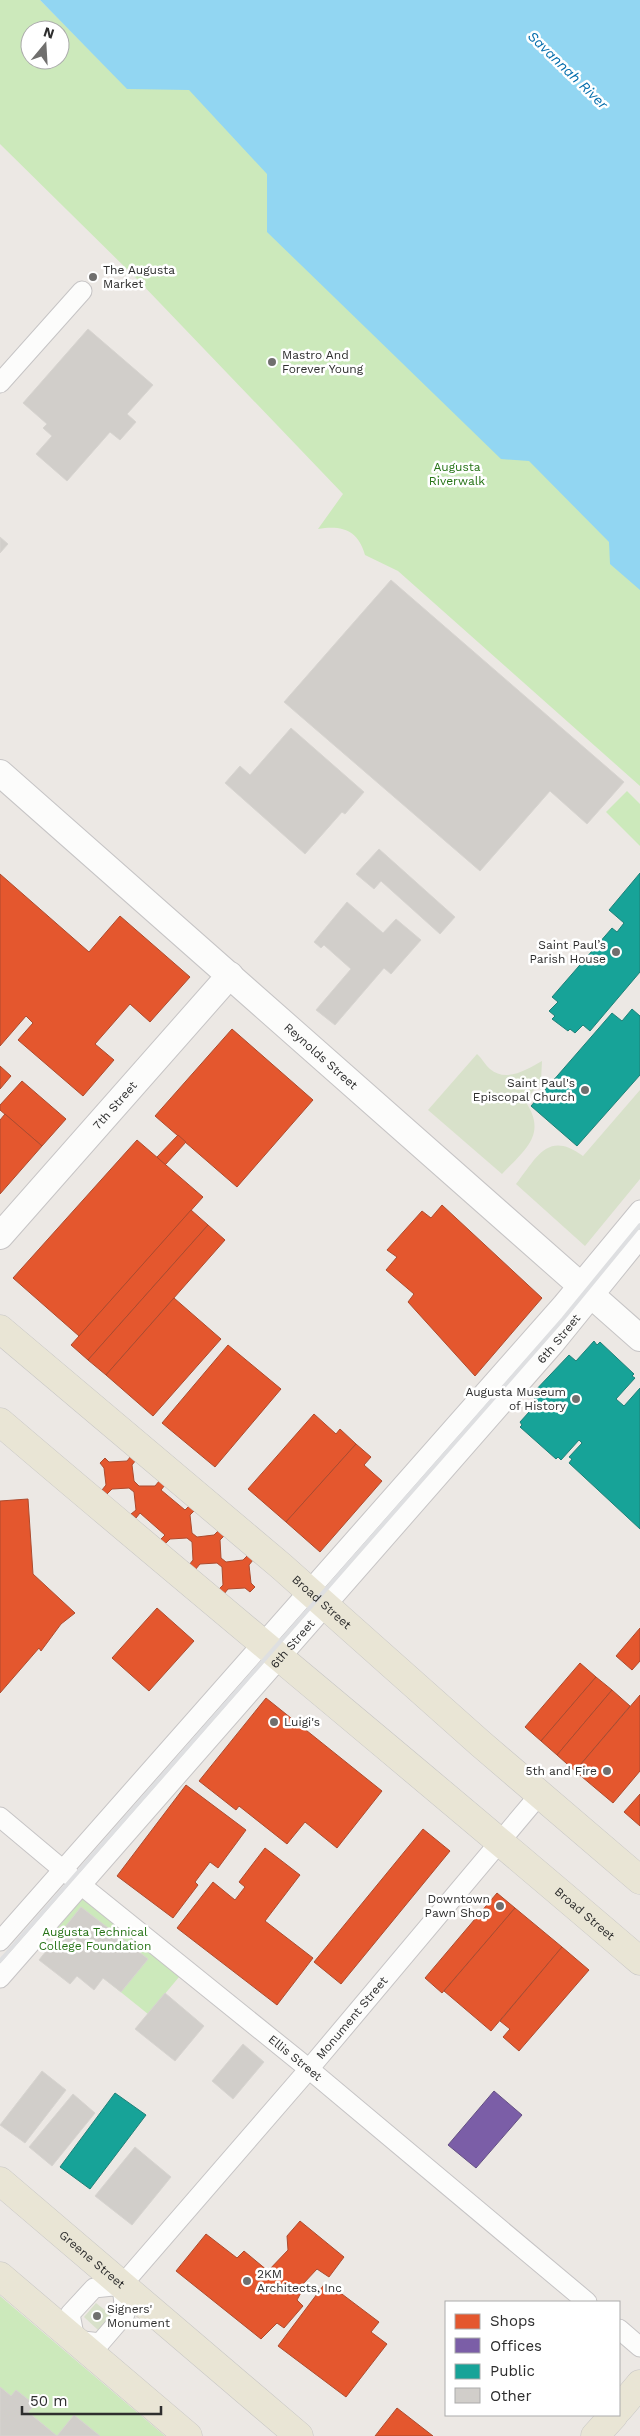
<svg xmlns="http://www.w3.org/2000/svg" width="640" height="2436" font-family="'Work Sans',sans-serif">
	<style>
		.green { fill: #cce9bb; fill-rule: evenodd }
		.cemetery { fill: #d8e1ca }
		.water { fill: #92d6f2 }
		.shops { fill: #e4572e; stroke: #ad4b2e }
		.offices { fill: #7b5ea7; stroke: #645083 }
		.public { fill: #17a398; stroke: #1e8078 }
		.building { fill: #d1ceca; stroke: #d7d4d0 }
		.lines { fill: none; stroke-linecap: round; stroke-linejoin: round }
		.street-casing { stroke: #c6c4c5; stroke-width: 21 }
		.secondary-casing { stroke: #c6c4c5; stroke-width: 28 }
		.primary-casing { stroke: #c6c5c4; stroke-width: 29 }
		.street { stroke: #fcfcfb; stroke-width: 19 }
		.secondary { stroke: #fcfcfb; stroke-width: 26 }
		.primary { stroke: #e9e5d5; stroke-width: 28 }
		.rail { stroke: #dedfe1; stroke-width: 4 }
		.poi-dot { fill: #706f6e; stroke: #fff; stroke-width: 2 }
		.labels { text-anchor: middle; stroke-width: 5; stroke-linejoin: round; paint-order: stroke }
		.poi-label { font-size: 12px; fill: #2e2e2e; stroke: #fff; text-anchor: start }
		.park-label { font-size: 12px; fill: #267316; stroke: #fff }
		.street-label { font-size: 12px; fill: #2e2e2e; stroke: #fff }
		.water-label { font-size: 14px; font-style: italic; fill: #036dac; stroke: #fff }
	</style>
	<rect width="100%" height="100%" fill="#ece8e4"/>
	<g class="green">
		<path d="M0 0H40L127 88 187 54 640 491V786L398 571 365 555C358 530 342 525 318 529L343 494 137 279 0 144ZM30 30H60V60H30Z"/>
		<path d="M627 791 640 804V846L606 812Z"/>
		<path d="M82 1899 91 1902 179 1977 148 2014 51 1936Z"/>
		<path d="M0 2296 165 2436H0Z"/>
	</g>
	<g class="cemetery">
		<path d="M477 1054C482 1058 485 1065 490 1069 506 1083 528 1069 542 1061L541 1081 525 1101C548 1134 525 1150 502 1174L428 1110Z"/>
		<path d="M640 1090V1179L585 1246 516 1184C537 1157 548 1130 583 1156Z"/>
		<path d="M96 2303 111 2315 98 2330 84 2317Z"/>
	</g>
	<path class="water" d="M40 0H640V590L610 564 609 542 529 461 501 459 267 232V174L189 90 127 89Z"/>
	<g class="shops">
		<path d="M0 874 89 952 120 916 190 977 150 1022 130 1004 95 1044 114 1060 83 1096 18 1040 33 1023 26 1016 0 1046Z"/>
		<path d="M232 1029 313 1100 237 1187 155 1116Z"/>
		<path d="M0 1066 11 1076 0 1089Z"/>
		<path d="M22 1081 66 1119 42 1146 0 1110V1105Z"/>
		<path d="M5 1114 42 1146 0 1194V1120Z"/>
		<path d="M178 1135 186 1142 165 1165 157 1157Z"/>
		<path d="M137 1140 203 1197 79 1336 13 1278Z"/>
		<path d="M442 1205 542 1298 475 1376 408 1302 414 1294 386 1270 397 1257 387 1250 422 1211 431 1218Z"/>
		<path d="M191 1210 208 1225 88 1360 71 1345Z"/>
		<path d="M208 1225 225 1240 106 1375 88 1360Z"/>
		<path d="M174 1298 221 1339 153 1416 106 1375Z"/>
		<path d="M228 1345 281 1389 215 1467 162 1423Z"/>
		<path d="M314 1414 336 1434 340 1429 356 1444 286 1522 248 1489Z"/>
		<path d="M356 1444 371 1457 364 1465 382 1481 320 1552 286 1522Z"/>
		<path d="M131 1456 136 1460 132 1465 134 1481 139 1486H155L160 1480 165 1485 161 1490 185 1510 189 1506 195 1510 190 1515 192 1533 197 1537 214 1535 218 1531 224 1536 220 1540 221 1558 226 1562 243 1560 248 1555 253 1560 249 1565 251 1583 255 1587 250 1592 245 1588 228 1589 224 1594 219 1589 223 1585 222 1567 217 1563 200 1564 195 1570 189 1565 193 1560 192 1542 187 1538 170 1539 165 1544 160 1540 165 1535 140 1513 136 1518 131 1514 136 1510 134 1492 129 1488 112 1489 107 1494 102 1490 106 1485 104 1468 100 1463 105 1458 109 1462 127 1461Z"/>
		<path d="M28 1499 33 1574 75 1613 61 1624 41 1651 39 1648 0 1693V1501Z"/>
		<path d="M157 1608 194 1641 149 1691 112 1658Z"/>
		<path d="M640 1628V1661L632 1670 616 1656Z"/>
		<path d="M580 1663 596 1677 541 1741 525 1727Z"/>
		<path d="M596 1677 612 1690 557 1755 541 1741Z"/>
		<path d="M612 1690 630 1706 575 1771 557 1755Z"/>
		<path d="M640 1695V1771L613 1803 575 1771Z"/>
		<path d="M266 1698 382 1791 337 1848 305 1822 287 1844 239 1806 236 1810 199 1781Z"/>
		<path d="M186 1785 246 1830 218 1868 210 1862 195 1882 198 1885 173 1918 117 1876Z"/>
		<path d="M640 1794V1826L624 1812Z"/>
		<path d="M423 1829 450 1851 341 1984 314 1962Z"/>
		<path d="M265 1848 300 1875 265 1921 313 1958 277 2005 177 1928 213 1882 235 1900 245 1887 239 1882Z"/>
		<path d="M497 1893 515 1908 442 1993 425 1978Z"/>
		<path d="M515 1908 562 1947 491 2031 444 1991Z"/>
		<path d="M562 1947 589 1970 519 2051 503 2037 510 2029 500 2021Z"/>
		<path d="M300 2221 344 2257 329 2277 317 2269 302 2285 304 2287 297 2300 303 2306 284 2328 277 2323 261 2339 176 2271 206 2234 237 2258 244 2251 268 2271 288 2250 287 2236Z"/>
		<path d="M326 2282 379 2322 371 2332 387 2344 346 2397 278 2346Z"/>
		<path d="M397 2408 433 2436H375Z"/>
	</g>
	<path class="offices" d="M494 2091 522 2115 476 2168 448 2145Z"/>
	<g class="public">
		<path d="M640 873V972L590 1031 583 1025 575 1033 570 1029 568 1031 552 1019 555 1016 549 1011 558 1002 552 997 612 928 617 932 624 923 609 910Z"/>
		<path d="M632 1009 640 1016V1075L577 1146 531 1106 612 1013 622 1021Z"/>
		<path d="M594 1341 597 1345 600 1342 634 1374 632 1376 635 1378 616 1399 624 1406 640 1388V1529L569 1463 572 1459 569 1457 582 1443 579 1440 561 1460 558 1457 556 1459 520 1427 522 1425 520 1422 538 1402 531 1395 569 1355 576 1361Z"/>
		<path d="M115 2093 146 2115 90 2189 60 2167Z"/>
	</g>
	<g class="building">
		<path d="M88 329 153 385 127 414 136 422 120 440 110 432 67 481 36 454 52 436 43 428 47 424 23 403Z"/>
		<path d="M0 537 8 544 0 553Z"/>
		<path d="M391 580 624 782 587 824 550 791 480 871 284 702Z"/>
		<path d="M291 728 364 792 345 814 342 812 305 854 225 783 240 766 250 775Z"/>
		<path d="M379 849 455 917 440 934 381 881 374 889 356 874Z"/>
		<path d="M347 902 383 933 396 919 421 940 391 974 384 968 335 1025 316 1010 351 969 324 945 321 948 314 942Z"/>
		<path d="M81 1907 148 1959 121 1992 103 1978 94 1990 77 1976 70 1984 39 1960Z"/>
		<path d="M165 1993 204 2026 175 2061 135 2029Z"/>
		<path d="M243 2044 264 2062 233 2099 212 2081Z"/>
		<path d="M42 2071 66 2090 25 2143 0 2125Z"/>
		<path d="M73 2094 95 2113 52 2166 29 2147Z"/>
		<path d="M135 2147 171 2177 132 2225 95 2196Z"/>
		<path d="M0 2387 11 2396 16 2390 35 2405 28 2412 57 2436H0Z"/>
		<path d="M74 2415 100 2436H57Z"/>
	</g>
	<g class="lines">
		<defs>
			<g id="street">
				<path d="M0 383 82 291"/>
				<path id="s1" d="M0 1817 81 1885 309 2069 587 2302"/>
				<path d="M0 1941 562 1304 640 1210"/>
				<path id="s2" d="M0 1978 555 1344 640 1239"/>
				<path id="s3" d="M122 2285 125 2314 100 2343 75 2340 70 2314 94 2288 122 2285 309 2069 540 1794"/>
				<path d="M619 2329 640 2347"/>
			</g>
			<g id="secondary">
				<path id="s4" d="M0 773 640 1338"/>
				<path id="s5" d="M0 1236 230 975"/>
			</g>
			<g id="primary">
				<path id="s6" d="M0 1329 281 1566 481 1744 640 1880"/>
				<path id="s7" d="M0 1422C212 1603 428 1779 640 1961"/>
				<path id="s8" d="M0 2181 299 2436"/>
				<path d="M0 2276 188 2436"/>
				<path d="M619 2409 640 2384"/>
				<path d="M595 2436 614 2415"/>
			</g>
		</defs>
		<use href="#street" class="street-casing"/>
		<use href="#secondary" class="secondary-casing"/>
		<use href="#primary" class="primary-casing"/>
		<use href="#street" class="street"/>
		<use href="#secondary" class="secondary"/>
		<use href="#primary" class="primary"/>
		<path class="rail" d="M0 1961 563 1319 640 1225"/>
	</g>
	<g class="poi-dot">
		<circle cx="93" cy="277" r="5"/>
		<circle cx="272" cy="362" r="5"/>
		<circle cx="616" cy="952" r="5"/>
		<circle cx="585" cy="1090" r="5"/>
		<circle cx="576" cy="1399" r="5"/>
		<circle cx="274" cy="1722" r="5"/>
		<circle cx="607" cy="1771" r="5"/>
		<circle cx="500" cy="1906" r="5"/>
		<circle cx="247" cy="2281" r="5"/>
		<circle cx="97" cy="2316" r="5"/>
	</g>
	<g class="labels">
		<g class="poi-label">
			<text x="103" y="274">The Augusta<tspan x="103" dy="14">Market</tspan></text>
			<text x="282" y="359">Mastro And<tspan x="282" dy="14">Forever Young</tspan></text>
			<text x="606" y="949" text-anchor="end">Saint Paul’s<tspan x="606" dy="14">Parish House</tspan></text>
			<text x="575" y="1087" text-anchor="end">Saint Paul's<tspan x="575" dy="14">Episcopal Church</tspan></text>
			<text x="566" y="1396" text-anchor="end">Augusta Museum<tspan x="566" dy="14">of History</tspan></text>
			<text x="284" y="1726">Luigi's</text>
			<text x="597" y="1775" text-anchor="end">5th and Fire</text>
			<text x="490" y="1903" text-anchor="end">Downtown<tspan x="490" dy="14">Pawn Shop</tspan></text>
			<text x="257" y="2278">2KM<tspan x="257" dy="14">Architects, Inc</tspan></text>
			<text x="107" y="2313">Signers'<tspan x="107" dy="14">Monument</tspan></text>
		</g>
		<g class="park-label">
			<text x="457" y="471">Augusta<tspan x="457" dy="14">Riverwalk</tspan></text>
			<text x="95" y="1936">Augusta Technical<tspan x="95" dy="14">College Foundation</tspan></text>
		</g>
		<g class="street-label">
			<text dy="4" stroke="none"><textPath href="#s4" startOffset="428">Reynolds Street</textPath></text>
			<text dy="4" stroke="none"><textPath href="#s5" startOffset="174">7th Street</textPath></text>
			<text dy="4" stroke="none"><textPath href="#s2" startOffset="849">6th Street</textPath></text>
			<text dy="4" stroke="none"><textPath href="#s6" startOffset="422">Broad Street</textPath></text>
			<text dy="4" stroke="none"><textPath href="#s2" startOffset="444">6th Street</textPath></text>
			<text dy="4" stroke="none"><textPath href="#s7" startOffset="764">Broad Street</textPath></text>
			<text dy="4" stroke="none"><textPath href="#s3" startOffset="535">Monument Street</textPath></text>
			<text dy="4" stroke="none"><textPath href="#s1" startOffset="381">Ellis Street</textPath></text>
			<text dy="4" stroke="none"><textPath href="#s8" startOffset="121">Greene Street</textPath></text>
		</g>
		<g class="water-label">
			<text transform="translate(568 70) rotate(44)" y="5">Savannah River</text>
		</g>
	</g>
	<rect x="445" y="2301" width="175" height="115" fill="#ffffff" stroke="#ababab"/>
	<rect x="455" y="2314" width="25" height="15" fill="#e4572e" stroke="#ababab"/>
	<text x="490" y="2326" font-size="15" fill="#2e2e2e">Shops</text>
	<rect x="455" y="2338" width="25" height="15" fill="#7b5ea7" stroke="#ababab"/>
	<text x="490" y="2351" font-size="15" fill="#2e2e2e">Offices</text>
	<rect x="455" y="2364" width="25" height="15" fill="#17a398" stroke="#ababab"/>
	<text x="490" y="2376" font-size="15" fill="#2e2e2e">Public</text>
	<rect x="455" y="2388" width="25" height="15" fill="#d1ceca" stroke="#ababab"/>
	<text x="490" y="2401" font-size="15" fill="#2e2e2e">Other</text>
	<g transform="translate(45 45) rotate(18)"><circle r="24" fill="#ffffff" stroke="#ababab"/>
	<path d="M0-4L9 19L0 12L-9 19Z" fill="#706f6e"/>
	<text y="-8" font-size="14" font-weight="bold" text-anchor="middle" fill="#2e2e2e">N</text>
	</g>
	<path d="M22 2406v8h139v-8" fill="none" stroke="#2e2e2e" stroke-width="2.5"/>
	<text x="30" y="2406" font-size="15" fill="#2e2e2e" stroke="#ffffff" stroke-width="4" paint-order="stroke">50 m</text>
</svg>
